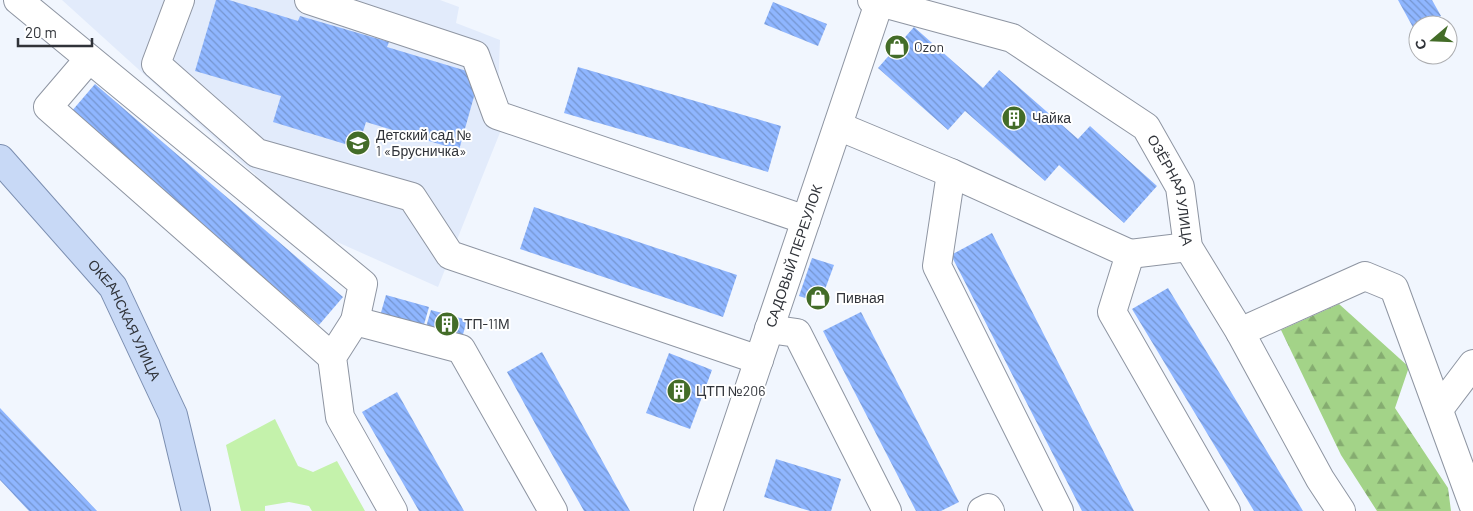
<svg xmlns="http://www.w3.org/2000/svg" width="1473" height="511" font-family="Barlow,sans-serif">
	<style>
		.built { fill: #e2ebfb }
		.grass { fill: #c4f2ab }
		.forest { fill: url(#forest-firs) }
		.building { fill: url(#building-back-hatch) }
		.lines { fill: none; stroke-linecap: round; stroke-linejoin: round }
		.minor-casing { stroke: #8e95a2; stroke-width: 30 }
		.major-casing { stroke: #7b8eb0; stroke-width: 30 }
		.minor { stroke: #fff; stroke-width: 28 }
		.major { stroke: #c8d9f6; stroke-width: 28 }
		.labels { text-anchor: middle; stroke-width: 4; stroke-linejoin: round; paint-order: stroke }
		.poi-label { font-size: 14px; fill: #303339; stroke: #fff; text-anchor: start }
		.street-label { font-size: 14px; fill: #303339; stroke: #fff }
	</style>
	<defs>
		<pattern id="forest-firs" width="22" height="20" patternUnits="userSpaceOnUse" patternTransform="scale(1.25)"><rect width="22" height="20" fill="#a3d388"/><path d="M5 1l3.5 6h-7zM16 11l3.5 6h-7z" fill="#85ac70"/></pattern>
		<pattern id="building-back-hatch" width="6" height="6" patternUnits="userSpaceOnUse" patternTransform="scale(1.25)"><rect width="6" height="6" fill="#8fb6ff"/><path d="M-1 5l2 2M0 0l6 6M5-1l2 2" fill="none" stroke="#7595cf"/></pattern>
	</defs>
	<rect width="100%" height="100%" fill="#f1f6fe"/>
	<path class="built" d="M62 0H440L459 7 456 23 500 40 497 115 501 130 438 287 326 237 233 155Z"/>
	<path class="grass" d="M275 419 298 466 313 472 337 461 365 511H312L309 506 289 502 265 506V511H241L226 445Z"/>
	<path class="forest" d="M1339 304 1409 367 1395 408 1448 488 1451 511H1377L1341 455 1281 330Z"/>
	<g class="building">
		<path d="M216 0H229L298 21 300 16 389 42 387 47 480 75 459 150 366 122 358 148 273 122 281 96 195 71Z"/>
		<path d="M1398 0H1432L1441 16 1426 25H1418V30L1415 31Z"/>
		<path d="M773 2 827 24 818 46 764 24Z"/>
		<path d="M914 27 983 88 999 70 1078 139 1090 126 1157 186 1124 223 1059 165 1045 181 965 111 948 130 878 68Z"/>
		<path d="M578 67 781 126 768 172 564 113Z"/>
		<path d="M95 84 343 297 319 325 71 112Z"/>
		<path d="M534 207 737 275 723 317 520 249Z"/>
		<path d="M992 233 1134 511H1082L994 339 951 255Z"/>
		<path d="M812 258 834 265 820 303 799 296Z"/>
		<path d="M1168 288 1303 511H1254L1132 309Z"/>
		<path d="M386 295 429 307 423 328 380 316Z"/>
		<path d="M431 310 467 320 462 338 426 327Z"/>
		<path d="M861 312 959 502 941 511H916L823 331Z"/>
		<path d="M542 352 630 511H584L549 449 507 372Z"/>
		<path d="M669 353 712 370 690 429 646 413Z"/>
		<path d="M397 392 464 511H419L362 412Z"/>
		<path d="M0 408 97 511H29L0 480Z"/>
		<path d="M776 459 841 479 831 511H810L764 497Z"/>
	</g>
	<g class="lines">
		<defs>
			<g id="minor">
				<path d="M18 0 363 284 355 321"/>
				<path d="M180 0 156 64 257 153 412 197 450 255 759 360"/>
				<path d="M309 0 475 55 497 115 806 220"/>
				<path id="s1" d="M872 0 1012 38 1146 127 1180 187 1188 247 1240 332 1320 479 1341 511"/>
				<path d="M89 59 48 107 332 357"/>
				<path d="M838 126 951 173 1130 254 1112 312 1226 511"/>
				<path d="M951 173 937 266 1059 511"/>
				<path d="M1130 254 1188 247"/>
				<path d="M769 329 797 333 887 511"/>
				<path d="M1240 332 1365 276 1394 288 1473 504"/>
				<path d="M1439 409 1473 364"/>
				<path d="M393 511 340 417 332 357 355 321 461 349 553 511"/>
				<path id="s2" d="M708 511 880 0"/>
				<path d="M982 511 988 508 990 511"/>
			</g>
			<g id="major">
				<path id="s3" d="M0 159 113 287 173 415 196 511"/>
			</g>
		</defs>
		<use href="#minor" class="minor-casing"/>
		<use href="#major" class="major-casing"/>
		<use href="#minor" class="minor"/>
		<use href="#major" class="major"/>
	</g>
	<defs>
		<symbol id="shop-disc" viewBox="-11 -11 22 22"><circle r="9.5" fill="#436c28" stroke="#fff"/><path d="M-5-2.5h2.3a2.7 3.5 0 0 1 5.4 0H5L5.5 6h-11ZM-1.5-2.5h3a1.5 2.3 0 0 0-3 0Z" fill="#fff"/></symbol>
		<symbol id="building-disc" viewBox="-11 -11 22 22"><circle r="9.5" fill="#436c28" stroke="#fff"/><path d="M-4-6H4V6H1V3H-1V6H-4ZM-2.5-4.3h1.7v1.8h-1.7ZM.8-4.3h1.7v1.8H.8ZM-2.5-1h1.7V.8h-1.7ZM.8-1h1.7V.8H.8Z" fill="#fff"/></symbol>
		<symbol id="school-disc" viewBox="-11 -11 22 22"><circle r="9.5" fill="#436c28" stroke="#fff"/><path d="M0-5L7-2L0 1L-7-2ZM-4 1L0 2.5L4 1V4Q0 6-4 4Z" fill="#fff"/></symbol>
	</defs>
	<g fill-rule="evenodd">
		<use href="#shop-disc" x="883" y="33" width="28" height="28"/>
		<use href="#building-disc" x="1000" y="104" width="28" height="28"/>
		<use href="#school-disc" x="344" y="129" width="28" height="28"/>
		<use href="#shop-disc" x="804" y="284" width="28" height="28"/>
		<use href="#building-disc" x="433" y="310" width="28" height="28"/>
		<use href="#building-disc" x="665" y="377" width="28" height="28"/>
	</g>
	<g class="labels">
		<g class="poi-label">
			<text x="914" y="52">Ozon</text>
			<text x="1032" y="123">Чайка</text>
			<text x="376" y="140">Детский сад №<tspan x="376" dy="16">1 «Брусничка»</tspan></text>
			<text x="836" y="303">Пивная</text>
			<text x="464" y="329">ТП-11М</text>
			<text x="696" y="396">ЦТП №206</text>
		</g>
		<g class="street-label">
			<text dy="5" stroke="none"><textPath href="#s1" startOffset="375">ОЗЁРНАЯ УЛИЦА</textPath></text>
			<text dy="5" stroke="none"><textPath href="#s2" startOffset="269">САДОВЫЙ ПЕРЕУЛОК</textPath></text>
			<text dy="5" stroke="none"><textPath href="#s3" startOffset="205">ОКЕАНСКАЯ УЛИЦА</textPath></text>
		</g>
	</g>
	<g transform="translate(1433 40) rotate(251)"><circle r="24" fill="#ffffff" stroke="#acadb0"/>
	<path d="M0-4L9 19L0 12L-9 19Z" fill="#436c28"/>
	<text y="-8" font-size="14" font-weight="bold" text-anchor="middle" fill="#303339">С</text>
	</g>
	<path d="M18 38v8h74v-8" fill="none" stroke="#303339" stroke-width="2.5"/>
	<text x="25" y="38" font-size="15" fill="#303339" stroke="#ffffff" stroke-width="4" paint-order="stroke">20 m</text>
</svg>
